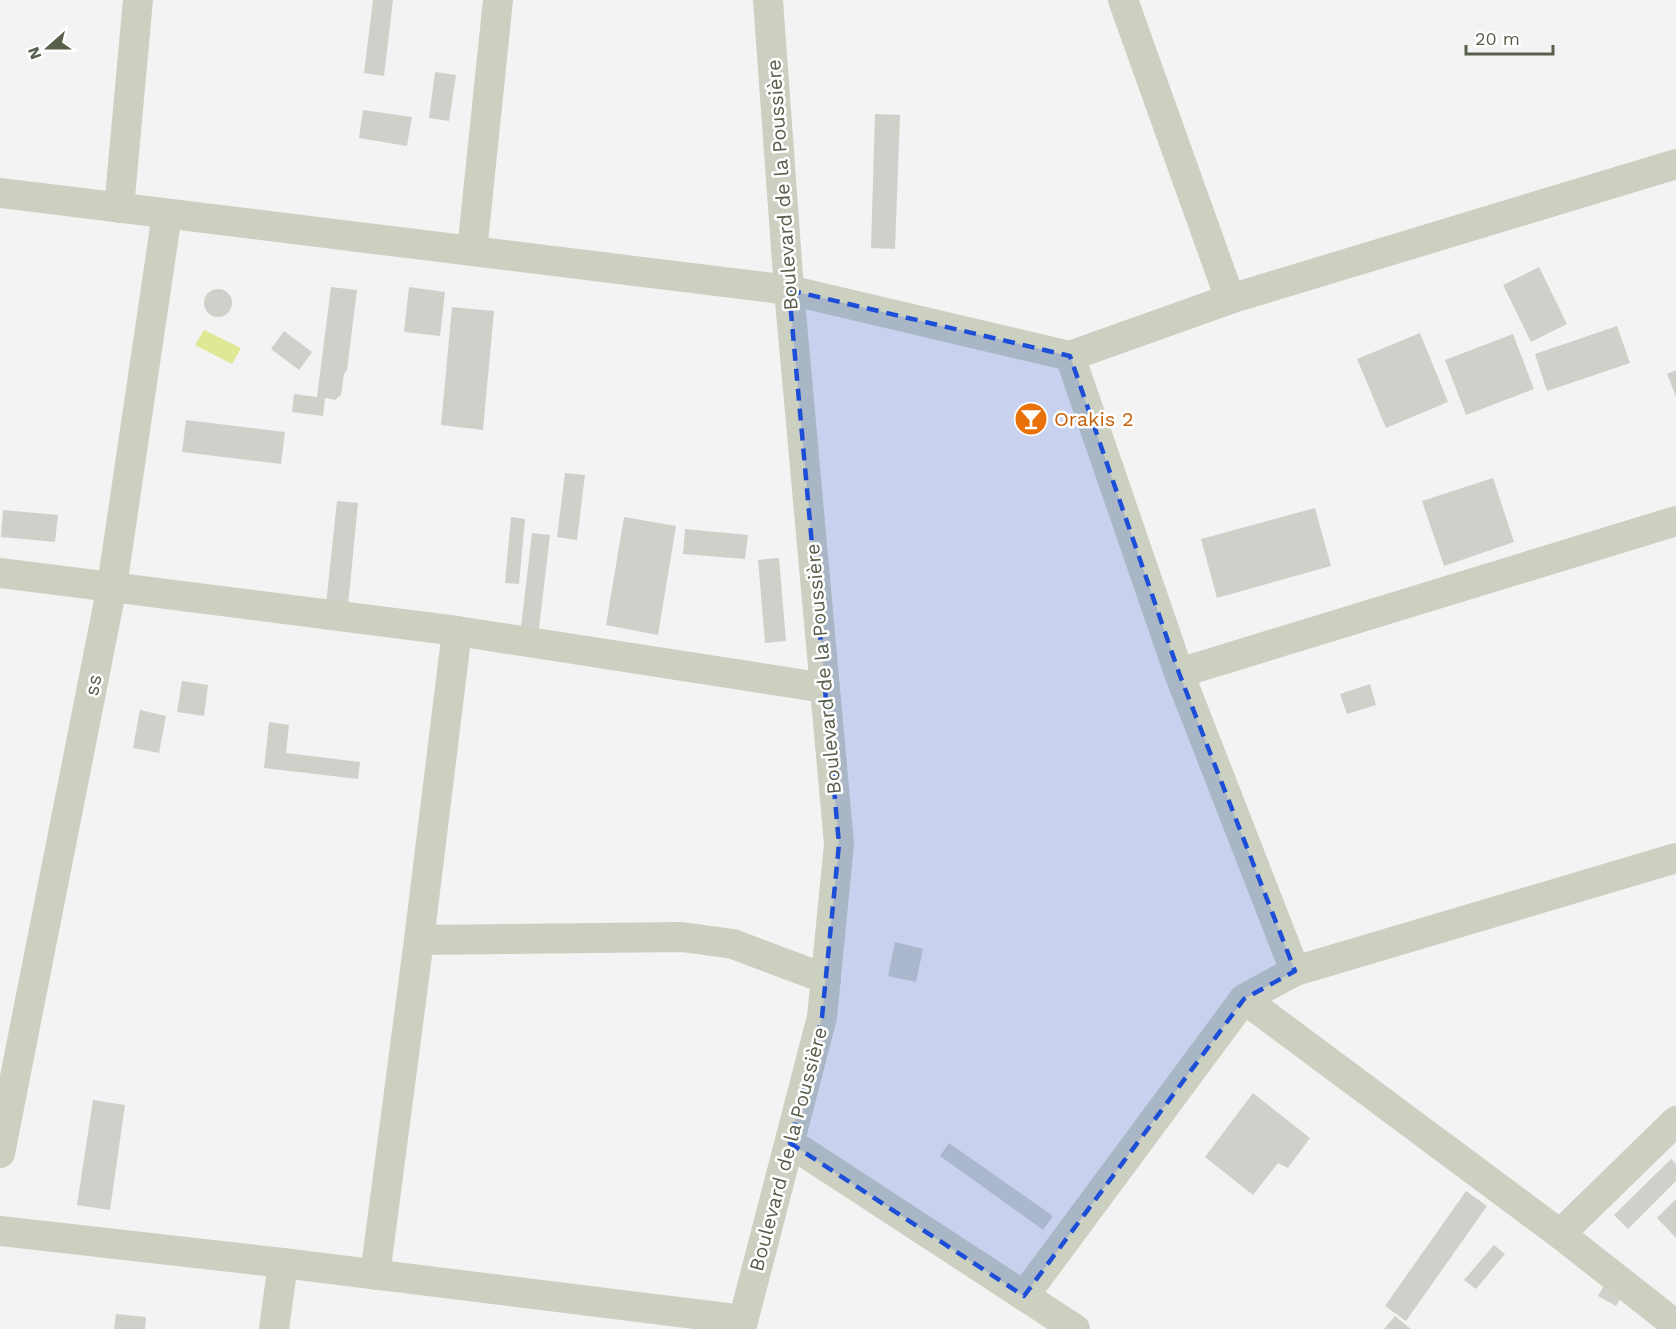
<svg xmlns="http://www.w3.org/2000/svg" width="1676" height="1329" font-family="'Work Sans',sans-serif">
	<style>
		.water { fill: #e0e895 }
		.building { fill: #ced1ca }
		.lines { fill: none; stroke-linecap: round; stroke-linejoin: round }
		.minor { stroke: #cbd0c1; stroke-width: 30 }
		.marked { fill: #1d4ed8; fill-opacity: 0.2; stroke: #1d4ed8; stroke-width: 4.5; stroke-dasharray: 12 8; stroke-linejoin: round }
		.labels { text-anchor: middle; stroke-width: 5; stroke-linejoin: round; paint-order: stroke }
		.street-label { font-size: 20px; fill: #585f4b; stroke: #fff }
		.food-label { font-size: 20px; fill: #c56008; stroke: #fff; text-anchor: start }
	</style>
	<rect width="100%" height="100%" fill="#f3f3f4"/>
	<path class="water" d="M204 330 241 348 232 364 195 345Z"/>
	<g class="building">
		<path d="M373 0H393L384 76 364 73Z"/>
		<path d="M435 72 456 75 449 121 429 118Z"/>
		<path d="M363 110 412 117 407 146 359 138Z"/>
		<path d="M875 114 900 115 895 249 871 248Z"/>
		<path d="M1539 267 1567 324 1531 342 1503 285Z"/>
		<path d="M331 287 357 290 347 370 344 374 341 395 335 400 325 398 323 416 292 412 294 394 317 397Z"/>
		<path d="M409 287 445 292 440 336 404 332Z"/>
		<circle cx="218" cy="303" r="14"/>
		<path d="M452 307 494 311 483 430 441 425Z"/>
		<path d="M1617 326 1630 363 1547 391 1535 354Z"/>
		<path d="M284 331 312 352 299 370 271 349Z"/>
		<path d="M1420 333 1448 402 1386 428 1357 359Z"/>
		<path d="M1513 334 1534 389 1466 415 1445 360Z"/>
		<path d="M1676 370V397L1667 374Z"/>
		<path d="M186 420 285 432 281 464 182 452Z"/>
		<path d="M565 473 585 475 577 540 557 537Z"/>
		<path d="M1493 478 1514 542 1444 566 1422 501Z"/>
		<path d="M337 501 358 503 348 606 326 604Z"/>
		<path d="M1315 508 1331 566 1217 598 1201 539Z"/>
		<path d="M3 510 58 515 55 542 1 537Z"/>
		<path d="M511 517 525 519 519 584 505 583Z"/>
		<path d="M624 517 676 526 658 635 606 625Z"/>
		<path d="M685 529 748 535 745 559 683 554Z"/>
		<path d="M532 533 550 535 539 629 521 627Z"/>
		<path d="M779 558 786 641 765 643 758 560Z"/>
		<path d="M182 681 208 685 204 716 177 712Z"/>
		<path d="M1370 684 1376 705 1347 714 1340 694Z"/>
		<path d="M140 710 166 716 159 753 133 748Z"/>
		<path d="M269 722 289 725 286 753 360 762 358 779 264 768Z"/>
		<path d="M895 942 923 949 916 982 888 976Z"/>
		<path d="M1253 1093 1310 1138 1288 1168 1278 1163 1253 1195 1205 1157Z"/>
		<path d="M93 1100 125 1105 110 1210 77 1205Z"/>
		<path d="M949 1143 1053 1216 1043 1230 940 1156Z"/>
		<path d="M1671 1159 1676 1164V1181L1628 1229 1614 1215Z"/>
		<path d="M1466 1191 1487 1206 1406 1321 1385 1306Z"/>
		<path d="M1676 1199V1238L1657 1218Z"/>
		<path d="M1494 1245 1505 1254 1476 1289 1464 1280Z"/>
		<path d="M1608 1279 1626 1289 1616 1306 1598 1296Z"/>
		<path d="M116 1314 146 1317 145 1329H114Z"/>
		<path d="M1395 1316 1411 1329H1384Z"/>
	</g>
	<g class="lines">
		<g class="minor">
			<path d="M1123 0 1230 299"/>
			<path d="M0 193 789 290 1070 356 1230 299 1676 164"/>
			<path d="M119 208 138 0"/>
			<path d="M472 251 498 0"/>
			<path d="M1070 356 1179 673 1295 971"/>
			<path d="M0 573 457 631 825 688"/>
			<path d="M1179 673 1676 521"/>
			<path d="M419 940 682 937 733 944 826 979"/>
			<path d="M1244 999 1560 1234 1676 1325"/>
			<path d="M790 1143 1075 1329"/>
			<path d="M0 1153 112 586 167 214"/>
			<path d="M0 1231 283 1263 743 1320"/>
			<path d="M1560 1234 1676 1121"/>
			<path d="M375 1275 419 940 457 631"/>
			<path d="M1024 1296 1244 999 1295 971 1676 858"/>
			<path d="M274 1329 283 1263"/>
			<path d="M741 1329 822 1017 839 844 789 290 768 0"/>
		</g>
	</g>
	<path class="marked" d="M789 290 1070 356 1179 673 1295 971 1244 999 1024 1296 790 1143 822 1017 839 844Z"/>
	<defs>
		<symbol id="bar-disc" viewBox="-11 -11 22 22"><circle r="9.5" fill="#e8710a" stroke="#fff"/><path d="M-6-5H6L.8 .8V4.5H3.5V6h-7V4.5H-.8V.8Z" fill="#fff"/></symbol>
	</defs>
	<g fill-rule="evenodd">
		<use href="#bar-disc" x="1012" y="400" width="38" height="38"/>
	</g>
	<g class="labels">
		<g class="street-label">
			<text transform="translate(782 185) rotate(-94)" y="7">Boulevard de la Poussière</text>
			<text transform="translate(823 669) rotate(-95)" y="7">Boulevard de la Poussière</text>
			<text transform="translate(93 685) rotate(-79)" y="7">ss</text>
			<text transform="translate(788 1149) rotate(-75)" y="7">Boulevard de la Poussière</text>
		</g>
		<g class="food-label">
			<text x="1054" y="426">Orakis 2</text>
		</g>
	</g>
	<g transform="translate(48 48) rotate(249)" stroke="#ffffff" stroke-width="4.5" paint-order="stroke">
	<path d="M0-4.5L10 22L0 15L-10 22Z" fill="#585f4b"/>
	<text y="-9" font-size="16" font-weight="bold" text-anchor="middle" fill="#585f4b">N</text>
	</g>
	<path d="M1466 45v9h87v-9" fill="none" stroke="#585f4b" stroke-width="3"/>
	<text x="1475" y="45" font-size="18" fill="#585f4b" stroke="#ffffff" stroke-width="4.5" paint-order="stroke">20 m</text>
</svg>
